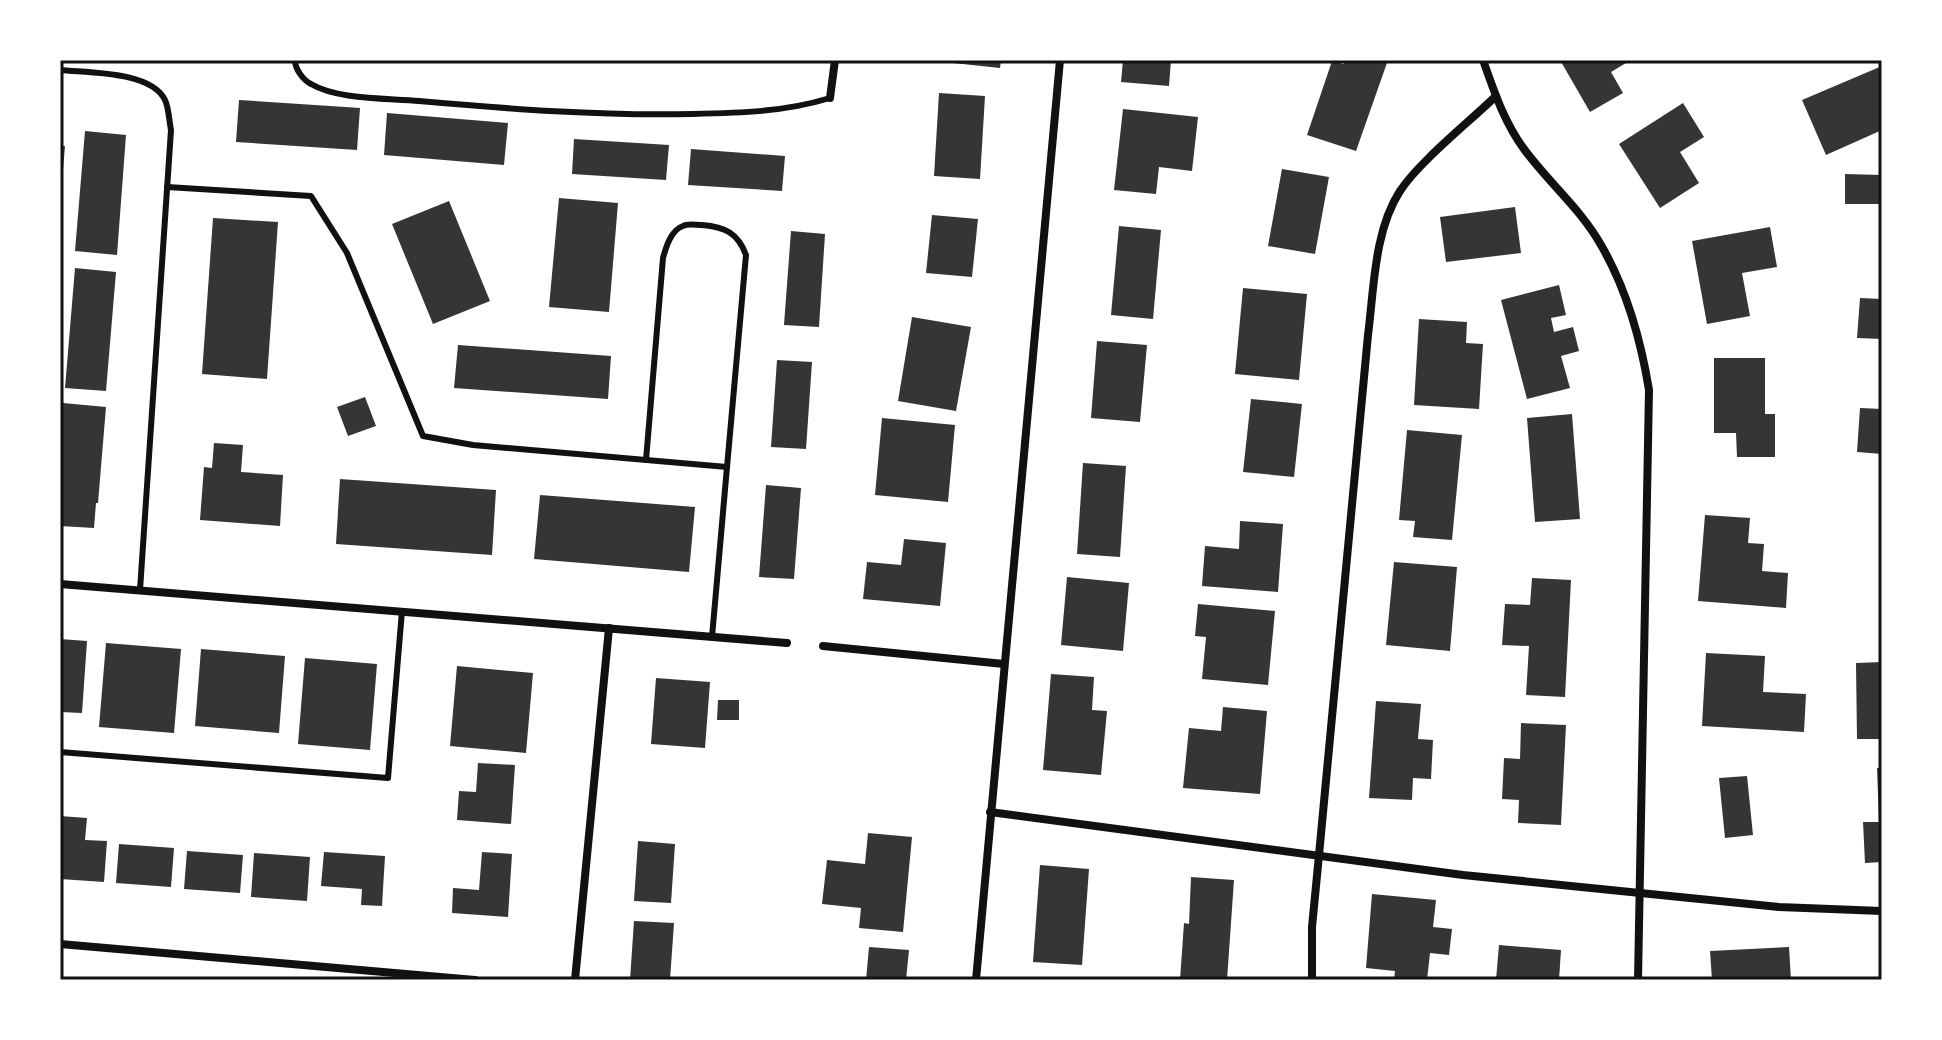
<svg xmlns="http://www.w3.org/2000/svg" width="1942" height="1040" font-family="Figtree,sans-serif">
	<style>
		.building { fill: #353535 }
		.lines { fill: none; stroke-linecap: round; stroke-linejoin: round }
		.service { stroke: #111; stroke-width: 6 }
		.minor { stroke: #111; stroke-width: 8 }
		.neatline { fill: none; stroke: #111; stroke-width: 3 }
	</style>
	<rect width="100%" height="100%" fill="#fff"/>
	<g class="building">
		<path d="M953 60H1001L1000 68 953 63Z"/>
		<path d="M1123 60H1171L1169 86 1121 82Z"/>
		<path d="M1346 60H1388L1356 151 1307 135 1332 61 1344 64Z"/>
		<path d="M1560 60H1631L1611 72 1623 93 1590 112Z"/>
		<path d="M1882 66V130L1826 155 1802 100Z"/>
		<path d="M939 93 985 96 980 179 934 176Z"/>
		<path d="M239 100 360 108 357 150 236 142Z"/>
		<path d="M1683 103 1704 137 1680 152 1699 183 1660 208 1619 144Z"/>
		<path d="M1123 109 1198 117 1192 171 1159 167 1156 194 1114 190Z"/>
		<path d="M387 113 508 123 504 165 384 155Z"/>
		<path d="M85 131 126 135 117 255 75 251Z"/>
		<path d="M574 139 669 145 666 180 572 174Z"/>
		<path d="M60 146H65L62 181H60Z"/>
		<path d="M691 149 785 156 782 191 688 185Z"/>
		<path d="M1282 169 1329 177 1315 254 1268 246Z"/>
		<path d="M1845 174 1882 175V204H1845Z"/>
		<path d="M559 198 618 203 609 312 549 307Z"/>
		<path d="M449 201 490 301 433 324 392 224Z"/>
		<path d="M1515 207 1521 253 1446 262 1440 217Z"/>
		<path d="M932 215 978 219 972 277 926 273Z"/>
		<path d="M213 218 278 222 267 379 202 374Z"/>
		<path d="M1119 226 1161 230 1153 319 1111 315Z"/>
		<path d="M1770 227 1777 267 1742 273 1750 316 1707 324 1692 241Z"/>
		<path d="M791 231 825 234 819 327 784 325Z"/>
		<path d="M75 268 116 272 106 391 65 388Z"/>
		<path d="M1559 285 1566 315 1551 318 1554 332 1573 327 1579 351 1561 356 1570 388 1527 399 1501 300Z"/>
		<path d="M1243 288 1307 294 1299 380 1235 374Z"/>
		<path d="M1860 298 1882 299V339L1857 338Z"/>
		<path d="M912 317 971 327 956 411 898 401Z"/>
		<path d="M1419 319 1467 322 1466 343 1483 344 1479 409 1414 405Z"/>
		<path d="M1097 341 1147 345 1140 422 1091 418Z"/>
		<path d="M458 345 611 356 608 399 454 388Z"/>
		<path d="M1714 358H1765V414H1775V457H1737L1736 433H1714Z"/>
		<path d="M777 360 812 362 806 449 771 447Z"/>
		<path d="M365 397 376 426 348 436 337 407Z"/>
		<path d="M1251 399 1302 404 1294 477 1243 472Z"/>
		<path d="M63 403 106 407 98 503H96L94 528 60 526V444Z"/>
		<path d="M1860 408 1882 409V454L1857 452Z"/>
		<path d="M1572 414 1580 519 1535 522 1527 418Z"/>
		<path d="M882 418 955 425 948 502 875 495Z"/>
		<path d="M1407 430 1462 435 1452 540 1413 537 1415 521 1399 520Z"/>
		<path d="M214 443 243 445 241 472 283 475 280 526 200 520 204 467 212 468Z"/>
		<path d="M1083 463 1126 466 1120 557 1077 554Z"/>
		<path d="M340 479 496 490 492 555 336 544Z"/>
		<path d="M766 485 801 488 794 579 759 577Z"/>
		<path d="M540 495 695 507 689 572 534 559Z"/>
		<path d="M1705 515 1750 518 1748 543 1764 544 1762 571 1788 573 1786 608 1698 601Z"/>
		<path d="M1240 521 1283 524 1278 592 1202 586 1205 546 1239 549Z"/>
		<path d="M904 539 946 543 940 606 863 599 867 562 901 565Z"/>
		<path d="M1394 562 1457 567 1450 651 1386 645Z"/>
		<path d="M1067 577 1129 583 1123 651 1061 645Z"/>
		<path d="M1532 578 1571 580 1565 697 1526 695 1529 646 1502 645 1505 604 1530 605Z"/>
		<path d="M1198 604 1275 611 1268 685 1202 679 1206 637 1195 636Z"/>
		<path d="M60 639 87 641 82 713 60 712Z"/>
		<path d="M106 643 181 649 174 733 99 727Z"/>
		<path d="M201 649 285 656 279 733 195 726Z"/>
		<path d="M1706 653 1765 656 1763 692 1806 694 1804 732 1702 726Z"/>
		<path d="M305 658 377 664 370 750 298 744Z"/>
		<path d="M1882 662V739H1857L1856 663Z"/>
		<path d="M457 666 533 673 526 753 450 746Z"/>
		<path d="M1051 674 1094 677 1092 710 1107 711 1101 775 1043 770Z"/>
		<path d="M656 678 710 682 705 748 651 744Z"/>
		<path d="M718 700H739V720H717Z"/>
		<path d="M1376 701 1421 704 1418 739 1433 740 1431 779 1413 778 1412 800 1369 798Z"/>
		<path d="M1223 707 1267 711 1260 794 1183 788 1189 728 1221 731Z"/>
		<path d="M1521 723 1566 725 1561 825 1518 823 1519 800 1502 799 1504 758 1520 759Z"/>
		<path d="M478 763 515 765 511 824 457 820 459 791 476 792Z"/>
		<path d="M1877 768H1882V862L1865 863 1863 822H1879Z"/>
		<path d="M1747 776 1753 835 1725 838 1719 778Z"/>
		<path d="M60 816 87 818 85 840 107 841 104 882 60 879Z"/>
		<path d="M868 833 912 837 903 932 859 928 861 908 822 904 827 860 865 864Z"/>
		<path d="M638 841 675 844 671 903 634 901Z"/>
		<path d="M119 844 174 848 171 887 116 883Z"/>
		<path d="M187 851 243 855 240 893 184 889Z"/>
		<path d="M324 852 385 856 382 906 361 905 362 889 321 886Z"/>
		<path d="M482 852 512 854 508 917 452 913 453 888 479 890Z"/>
		<path d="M254 853 310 857 307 901 251 897Z"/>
		<path d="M1040 865 1089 869 1082 965 1033 962Z"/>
		<path d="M1191 877 1234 880 1227 980H1180L1184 923 1189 924Z"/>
		<path d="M1372 894 1436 900 1433 927 1452 929 1449 955 1430 953 1427 980H1394L1395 971 1366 968Z"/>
		<path d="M634 921 674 923 670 980H630Z"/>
		<path d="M1499 945 1561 950 1559 980H1496Z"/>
		<path d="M869 947 909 950 906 980H866Z"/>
		<path d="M1789 947 1791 980H1712L1710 951Z"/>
	</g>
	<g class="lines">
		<g class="service">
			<path d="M295 60C295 69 303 80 311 84 338 100 388 98 419 101 509 109 601 116 692 114 740 113 784 112 830 98"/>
			<path d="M60 70C88 73 151 71 165 100 169 108 169 121 171 130L140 590"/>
			<path d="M167 187 311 196 347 253 423 436 473 445 727 467 712 637"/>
			<path d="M646 460 663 258C666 247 671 230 683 226 688 223 696 225 702 225 725 227 738 233 746 255L727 467"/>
			<path d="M60 752 388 778 402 611"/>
		</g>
		<g class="minor">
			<path d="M1483 60C1494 91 1504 122 1524 149 1548 182 1581 209 1601 245 1626 288 1641 341 1649 390L1638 980"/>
			<path d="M830 98 835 60"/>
			<path d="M60 584 787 643"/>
			<path d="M823 646 1004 664"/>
			<path d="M990 812 1463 875 1779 907 1882 911"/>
			<path d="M60 944 475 980"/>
			<path d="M575 980 609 628"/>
			<path d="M976 980 1060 60"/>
			<path d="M1312 980V927L1319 855 1368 335C1374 289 1374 231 1400 191 1420 161 1468 123 1496 96"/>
		</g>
	</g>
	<rect width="1942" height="1040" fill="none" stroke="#ffffff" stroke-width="124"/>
	<rect x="62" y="62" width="1818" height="916" class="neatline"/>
</svg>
